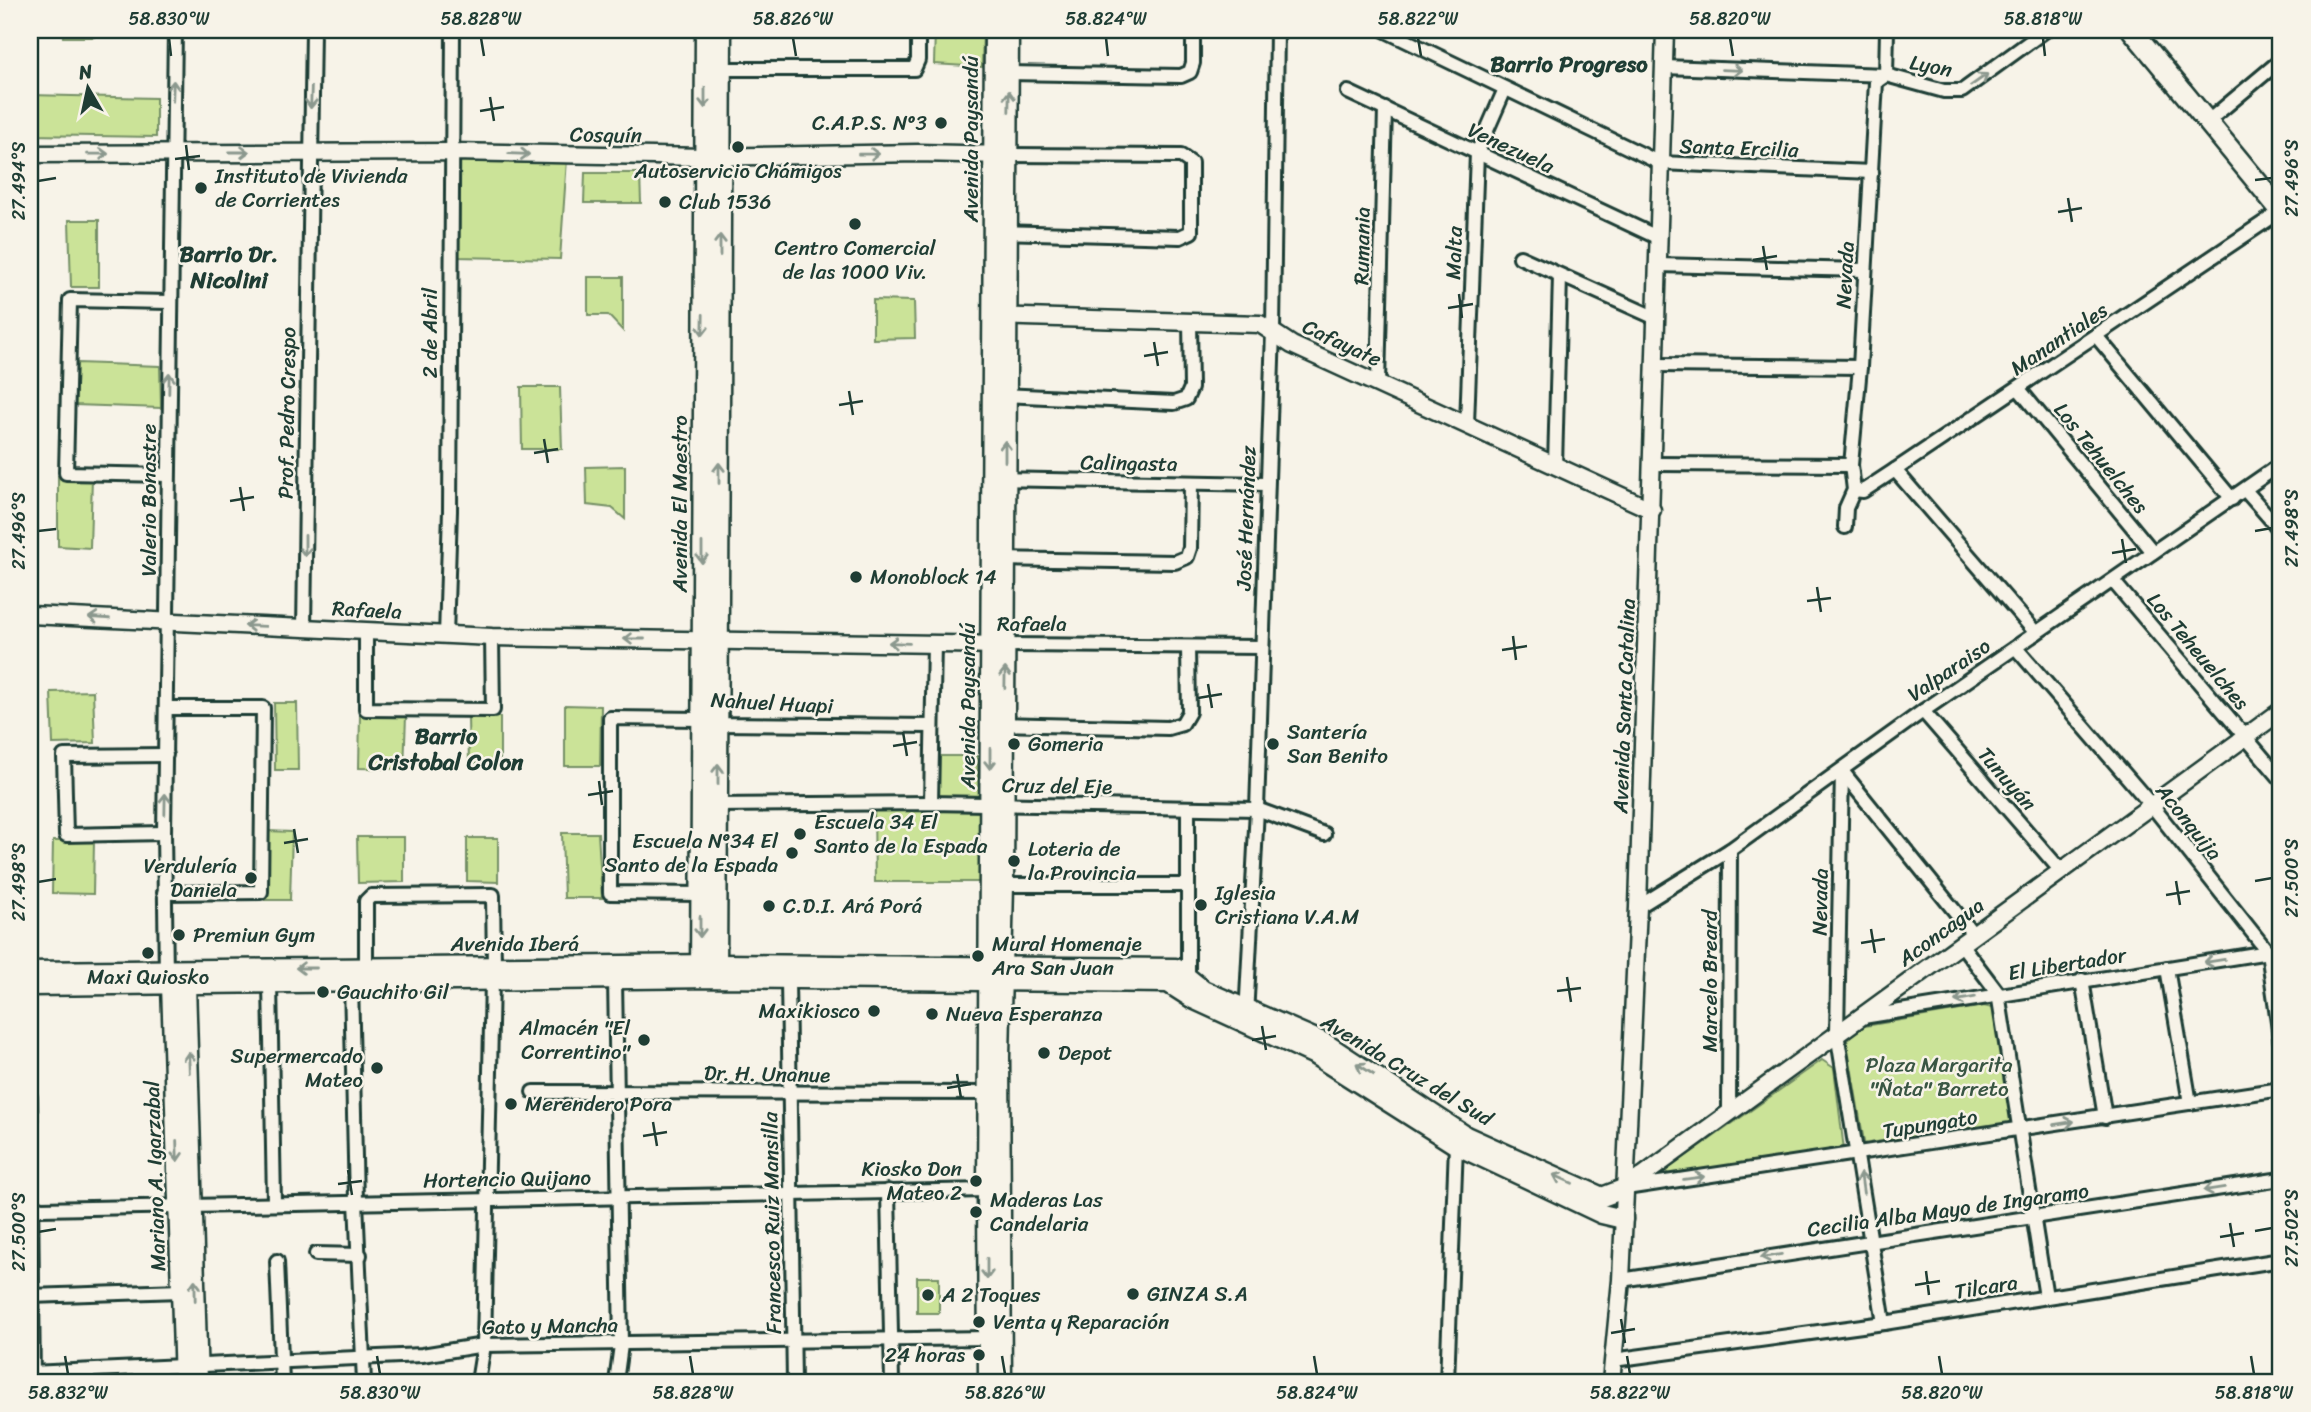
<svg xmlns="http://www.w3.org/2000/svg" width="2311" height="1412" font-family="Sriracha,sans-serif">
	<style>
		.green { fill: #cbe398; stroke: #759066; stroke-width: 2 }
		.lines { fill: none; stroke-linecap: round; stroke-linejoin: round }
		.minor-casing { stroke: #1f3d34; stroke-width: 18 }
		.tertiary-casing { stroke: #1f3d34; stroke-width: 21 }
		.secondary-casing { stroke: #1f3d34; stroke-width: 23 }
		.primary-casing { stroke: #1f3d34; stroke-width: 24 }
		.minor { stroke: #f7f3e8; stroke-width: 12 }
		.tertiary { stroke: #f7f3e8; stroke-width: 16 }
		.secondary { stroke: #f7f3e8; stroke-width: 18 }
		.primary { stroke: #f7f3e8; stroke-width: 19 }
		.oneway { stroke: #8b988e }
		.ticks { fill: none; stroke: #1f3d34; stroke-width: 2.5 }
		.poi-dot { fill: #1f3d34; stroke: #f7f3e8; stroke-width: 2.5 }
		.labels { text-anchor: middle; stroke-width: 5; stroke-linejoin: round; paint-order: stroke }
		.street-label { font-size: 21px; fill: #1f3d34; stroke: #f7f3e8 }
		.poi-label { font-size: 21px; fill: #1f3d34; stroke: #f7f3e8; text-anchor: start }
		.park-label { font-size: 21px; fill: #395643; stroke: #f7f3e8 }
		.neighbourhood-label { font-size: 23px; font-weight: bold; fill: #1f3d34; stroke: #f7f3e8 }
		.neatline { fill: none; stroke: #1f3d34; stroke-width: 2.5 }
		.ticks-label { font-size: 18px; text-anchor: middle; fill: #1f3d34 }
	</style>
	<rect width="100%" height="100%" fill="#f7f3e8"/>
	<filter id="ink" filterUnits="userSpaceOnUse"><feTurbulence type="fractalNoise" baseFrequency=".0143" numOctaves="2"/><feDisplacementMap in="SourceGraphic" scale="14" xChannelSelector="R" yChannelSelector="G"/><feConvolveMatrix kernelMatrix="1 2 1 2 8 2 1 2 1" color-interpolation-filters="sRGB"/></filter>
	<g filter="url(#ink)">
		<g class="green">
			<path d="M62 30H94V37H63Z"/>
			<path d="M935 30H983L982 67 934 64Z"/>
			<path d="M30 95 156 98V137L30 135Z"/>
			<path d="M466 159H567L560 259 456 257V169L459 161Z"/>
			<path d="M585 173H640L641 203H584Z"/>
			<path d="M69 220H99V287H71Z"/>
			<path d="M588 277H623V331L608 315H588Z"/>
			<path d="M873 300 914 301 915 338 873 339Z"/>
			<path d="M77 363 160 366 161 408 75 405Z"/>
			<path d="M521 387H560L562 449H522Z"/>
			<path d="M625 466V519L612 508 587 505 586 467Z"/>
			<path d="M58 476 92 477 90 548 58 546Z"/>
			<path d="M93 691 95 743 53 744 51 692Z"/>
			<path d="M274 703H297L298 770H275Z"/>
			<path d="M565 705 601 706 600 766H565Z"/>
			<path d="M360 715 406 716 404 769 359 768Z"/>
			<path d="M468 717H500V763H469Z"/>
			<path d="M938 756H977L979 800H939Z"/>
			<path d="M986 806 987 882H875L874 808Z"/>
			<path d="M267 831 292 832 290 900H265Z"/>
			<path d="M562 833H598L602 898H564Z"/>
			<path d="M357 837H404V882L358 883Z"/>
			<path d="M467 838H498V882L467 881Z"/>
			<path d="M53 841H94L93 894 52 893Z"/>
			<path d="M1984 1006 1992 1008 1996 1012 2013 1120 2011 1127 1865 1148 1847 1043 1851 1033 1859 1027Z"/>
			<path d="M1822 1060 1834 1068 1844 1150 1672 1177 1665 1171Z"/>
			<rect x="917" y="1277" width="22" height="36"/>
			<path d="M179 1376V1382H39V1378Z"/>
		</g>
		<g class="lines">
			<defs>
				<g id="minor">
					<path d="M1384 30 1660 163 1872 172"/>
					<path d="M1664 67 1886 75 1944 91H1962L2046 30"/>
					<path d="M716 69H914L918 60V30"/>
					<path d="M1001 73 1181 76 1190 72 1193 63V30"/>
					<path d="M1348 92 1659 238"/>
					<path d="M2207 122 2281 60"/>
					<path d="M1001 232 1180 237 1191 232V163L1181 156 1008 155"/>
					<path d="M1520 257 1656 318"/>
					<path d="M1658 265 1864 270"/>
					<path d="M2097 337 2232 499"/>
					<path d="M1655 365 1860 367"/>
					<path d="M1378 383 1385 109"/>
					<path d="M2019 389 2153 552"/>
					<path d="M1001 395 1174 403 1186 399 1191 388 1190 321"/>
					<path d="M1467 424 1477 153 1505 89"/>
					<path d="M1653 464 1851 465"/>
					<path d="M1555 466 1560 276"/>
					<path d="M1895 470 2036 633"/>
					<path d="M168 475 66 473 70 300 169 302"/>
					<path d="M998 479 1266 484"/>
					<path d="M1854 490 1863 491 1895 470 2281 211"/>
					<path d="M2245 490 2281 531"/>
					<path d="M1845 527 1846 508 1854 490 1851 465 1860 367 1876 82 1886 75 1887 30"/>
					<path d="M998 559 1175 562 1187 557 1190 548 1191 483"/>
					<path d="M2113 581 2281 779"/>
					<path d="M304 628 313 30"/>
					<path d="M366 630V709L493 710 492 637"/>
					<path d="M446 636 450 511 453 30"/>
					<path d="M1006 645 1262 647"/>
					<path d="M2016 648 2153 807 2268 952 2281 1044"/>
					<path d="M1923 711 2062 872"/>
					<path d="M997 724 1168 728 1182 724 1189 712 1188 647"/>
					<path d="M1842 771 1837 1033 1884 1323"/>
					<path d="M1842 771 1974 935"/>
					<path d="M931 803 934 643"/>
					<path d="M713 805 931 803 1257 809 1324 834"/>
					<path d="M1188 808V978"/>
					<path d="M164 833 66 835 64 756 166 755"/>
					<path d="M999 885H1187"/>
					<path d="M164 893 261 892 263 708H166"/>
					<path d="M700 894 610 893V718L701 719 718 724 932 726"/>
					<path d="M1638 907 1730 850 1923 711 2281 464"/>
					<path d="M1961 944 1998 993 2046 1297"/>
					<path d="M366 968V901L371 896 493 895 494 967"/>
					<path d="M2167 968 2190 1103"/>
					<path d="M166 975 164 833 175 30"/>
					<path d="M615 979 621 1345 616 1382"/>
					<path d="M788 979 794 1382"/>
					<path d="M2082 980 2105 1117"/>
					<path d="M351 982 356 1201 364 1382"/>
					<path d="M270 983 274 1202"/>
					<path d="M1246 1016 1257 809 1273 331 1277 30"/>
					<path d="M1863 1017 2281 950"/>
					<path d="M533 1092 994 1093"/>
					<path d="M30 1097 33 1382"/>
					<path d="M1729 1112 1730 850"/>
					<path d="M1626 1188 2281 1089"/>
					<path d="M888 1191 892 1382"/>
					<path d="M30 1205 41 1209 987 1190"/>
					<path d="M316 1254 360 1255"/>
					<path d="M277 1261 282 1382"/>
					<path d="M1621 1280 2281 1179"/>
					<path d="M30 1296 181 1291"/>
					<path d="M1613 1360 1884 1323 2281 1260"/>
					<path d="M30 1373 422 1355 484 1345 988 1338"/>
					<path d="M478 1382 484 1345 492 980"/>
					<path d="M1447 1382 1456 1145"/>
				</g>
				<g id="tertiary">
					<path d="M30 154 451 152 705 157 918 153 1004 155"/>
					<path d="M995 316 1260 324 1292 345 1652 510"/>
					<path d="M30 615 492 637 1003 645"/>
					<path d="M1626 1188 2281 711"/>
					<path d="M1611 1382 1621 1280 1638 907 1665 30"/>
				</g>
				<g id="secondary">
					<path d="M30 971 717 964 1176 968 1203 990 1325 1043 1466 1136 1602 1197 1626 1188"/>
					<path d="M700 975 705 30"/>
					<path d="M717 975 722 30"/>
					<path d="M186 984 198 1382"/>
					<path d="M171 985 184 1382"/>
					<path d="M30 986 717 978 1168 983 1193 999 1313 1054 1456 1145 1602 1214 1623 1219"/>
					<path d="M988 1382 987 1190 994 30"/>
					<path d="M1002 1382 1000 1057 1004 885 1009 30"/>
				</g>
				<path id="primary" d="M2132 30 2281 211"/>
			</defs>
			<use href="#minor" class="minor-casing"/>
			<use href="#tertiary" class="tertiary-casing"/>
			<use href="#secondary" class="secondary-casing"/>
			<use href="#primary" class="primary-casing"/>
			<use href="#minor" class="minor"/>
			<use href="#tertiary" class="tertiary"/>
			<use href="#secondary" class="secondary"/>
			<use href="#primary" class="primary"/>
		</g>
		<defs><path id="oneway-shaft" d="M-6 0H5M1.5-3L5.5 0L1.5 3" fill="none" stroke-width="1.6" stroke-linecap="round" stroke-linejoin="round" transform="scale(1.75)"/></defs>
		<g class="oneway">
			<use href="#oneway-shaft" transform="translate(1732 70) rotate(2)"/>
			<use href="#oneway-shaft" transform="translate(1979 80) rotate(-35)"/>
			<use href="#oneway-shaft" transform="translate(173 91) rotate(-88)"/>
			<use href="#oneway-shaft" transform="translate(311 98) rotate(92)"/>
			<use href="#oneway-shaft" transform="translate(705 98) rotate(90)"/>
			<use href="#oneway-shaft" transform="translate(1009 101) rotate(-89)"/>
			<use href="#oneway-shaft" transform="translate(239 152)"/>
			<use href="#oneway-shaft" transform="translate(98 154) rotate(-1)"/>
			<use href="#oneway-shaft" transform="translate(519 154) rotate(2)"/>
			<use href="#oneway-shaft" transform="translate(869 154) rotate(-1)"/>
			<use href="#oneway-shaft" transform="translate(720 245) rotate(-90)"/>
			<use href="#oneway-shaft" transform="translate(703 325) rotate(91)"/>
			<use href="#oneway-shaft" transform="translate(169 383) rotate(-89)"/>
			<use href="#oneway-shaft" transform="translate(1005 451) rotate(-90)"/>
			<use href="#oneway-shaft" transform="translate(719 473) rotate(-90)"/>
			<use href="#oneway-shaft" transform="translate(305 546) rotate(90)"/>
			<use href="#oneway-shaft" transform="translate(702 553) rotate(90)"/>
			<use href="#oneway-shaft" transform="translate(99 618) rotate(-176)"/>
			<use href="#oneway-shaft" transform="translate(255 626) rotate(-178)"/>
			<use href="#oneway-shaft" transform="translate(634 639) rotate(-180)"/>
			<use href="#oneway-shaft" transform="translate(899 643) rotate(-178)"/>
			<use href="#oneway-shaft" transform="translate(1005 678) rotate(-89)"/>
			<use href="#oneway-shaft" transform="translate(990 759) rotate(90)"/>
			<use href="#oneway-shaft" transform="translate(718 774) rotate(-90)"/>
			<use href="#oneway-shaft" transform="translate(165 804) rotate(-89)"/>
			<use href="#oneway-shaft" transform="translate(700 927) rotate(90)"/>
			<use href="#oneway-shaft" transform="translate(2214 961) rotate(171)"/>
			<use href="#oneway-shaft" transform="translate(306 968) rotate(180)"/>
			<use href="#oneway-shaft" transform="translate(1965 999) rotate(170)"/>
			<use href="#oneway-shaft" transform="translate(189 1062) rotate(-92)"/>
			<use href="#oneway-shaft" transform="translate(1365 1069) rotate(-147)"/>
			<use href="#oneway-shaft" transform="translate(2064 1123) rotate(-9)"/>
			<use href="#oneway-shaft" transform="translate(177 1151) rotate(88)"/>
			<use href="#oneway-shaft" transform="translate(1694 1178) rotate(-8)"/>
			<use href="#oneway-shaft" transform="translate(1563 1179) rotate(-156)"/>
			<use href="#oneway-shaft" transform="translate(1862 1183) rotate(-98)"/>
			<use href="#oneway-shaft" transform="translate(2214 1189) rotate(171)"/>
			<use href="#oneway-shaft" transform="translate(1771 1256) rotate(171)"/>
			<use href="#oneway-shaft" transform="translate(987 1269) rotate(90)"/>
			<use href="#oneway-shaft" transform="translate(195 1290) rotate(-91)"/>
		</g>
	</g>
	<path class="ticks" d="M169 38 171 56M481 38 484 56M793 38 796 56M1106 38 1108 56M1418 38 1421 56M1730 38 1733 56M2043 38 2045 56M490 97 494 121M480 111 504 107M186 145 189 170M175 159 200 156M2255 180 2272 178M38 181 56 178M2068 198 2072 222M2058 212 2082 208M1763 246 1767 270M1753 260 1777 256M1459 294 1462 318M1448 308 1473 304M1154 342 1158 366M1144 356 1168 352M849 391 853 415M839 405 863 401M544 439 548 463M534 453 558 449M240 487 244 511M230 501 254 497M38 531 56 529M2255 531 2272 528M2122 539 2126 563M2112 553 2136 549M1817 587 1821 612M1807 601 1831 598M1513 636 1516 660M1502 650 1527 646M1208 684 1212 708M1198 698 1222 694M903 732 907 756M893 746 917 742M599 781 602 805M588 795 613 791M294 829 298 853M284 843 308 839M2176 881 2180 905M2255 881 2272 878M38 882 56 879M2166 895 2190 891M1871 929 1875 953M1861 943 1885 939M1567 977 1571 1002M1557 991 1581 988M1262 1026 1266 1050M1252 1040 1276 1036M957 1074 961 1098M947 1088 971 1084M653 1122 657 1146M643 1136 667 1132M348 1170 352 1195M338 1184 362 1181M2230 1223 2234 1247M2255 1231 2272 1228M38 1232 56 1229M2220 1237 2244 1233M1926 1271 1929 1295M1915 1285 1940 1281M1621 1319 1625 1343M1611 1333 1635 1329M65 1356 68 1374M377 1356 380 1374M690 1356 693 1374M1002 1356 1005 1374M1314 1356 1317 1374M1627 1356 1630 1374M1939 1356 1942 1374M2251 1356 2254 1374"/>
	<g class="poi-dot">
		<circle cx="941" cy="123" r="7"/>
		<circle cx="738" cy="147" r="7"/>
		<circle cx="201" cy="188" r="7"/>
		<circle cx="665" cy="202" r="7"/>
		<circle cx="855" cy="224" r="7"/>
		<circle cx="856" cy="577" r="7"/>
		<circle cx="1014" cy="744" r="7"/>
		<circle cx="1273" cy="744" r="7"/>
		<circle cx="800" cy="834" r="7"/>
		<circle cx="792" cy="853" r="7"/>
		<circle cx="1014" cy="861" r="7"/>
		<circle cx="251" cy="878" r="7"/>
		<circle cx="1201" cy="905" r="7"/>
		<circle cx="769" cy="906" r="7"/>
		<circle cx="179" cy="935" r="7"/>
		<circle cx="148" cy="953" r="7"/>
		<circle cx="978" cy="956" r="7"/>
		<circle cx="323" cy="992" r="7"/>
		<circle cx="874" cy="1011" r="7"/>
		<circle cx="932" cy="1014" r="7"/>
		<circle cx="644" cy="1040" r="7"/>
		<circle cx="1044" cy="1053" r="7"/>
		<circle cx="377" cy="1068" r="7"/>
		<circle cx="511" cy="1104" r="7"/>
		<circle cx="976" cy="1181" r="7"/>
		<circle cx="976" cy="1212" r="7"/>
		<circle cx="1133" cy="1294" r="7"/>
		<circle cx="928" cy="1295" r="7"/>
		<circle cx="979" cy="1322" r="7"/>
		<circle cx="979" cy="1355" r="7"/>
	</g>
	<g class="labels">
		<g class="street-label">
			<text transform="translate(1931 66) rotate(11)" y="7">Lyon</text>
			<text transform="translate(606 135) rotate(1)" y="7">Cosquín</text>
			<text transform="translate(971 139) rotate(-90)" y="7">Avenida Paysandú</text>
			<text transform="translate(1511 148) rotate(25)" y="7">Venezuela</text>
			<text transform="translate(1739 148) rotate(2)" y="7">Santa Ercilia</text>
			<text transform="translate(1362 246) rotate(-89)" y="7">Rumania</text>
			<text transform="translate(1454 253) rotate(-88)" y="7">Malta</text>
			<text transform="translate(1845 275) rotate(-87)" y="7">Nevada</text>
			<text transform="translate(430 333) rotate(-90)" y="7">2 de Abril</text>
			<text transform="translate(2059 339) rotate(-34)" y="7">Manantiales</text>
			<text transform="translate(1342 343) rotate(25)" y="7">Cafayate</text>
			<text transform="translate(287 413) rotate(-89)" y="7">Prof. Pedro Crespo</text>
			<text transform="translate(2101 458) rotate(51)" y="7">Los Tehuelches</text>
			<text transform="translate(1129 463) rotate(1)" y="7">Calingasta</text>
			<text transform="translate(149 500) rotate(-90)" y="7">Valerio Bonastre</text>
			<text transform="translate(680 504) rotate(-90)" y="7">Avenida El Maestro</text>
			<text transform="translate(1246 518) rotate(-88)" y="7">José Hernández</text>
			<text transform="translate(367 610) rotate(3)" y="7">Rafaela</text>
			<text x="1032" y="631">Rafaela</text>
			<text transform="translate(2198 651) rotate(50)" y="7">Los Teheuelches</text>
			<text transform="translate(1949 670) rotate(-34)" y="7">Valparaiso</text>
			<text transform="translate(772 703) rotate(3)" y="7">Nahuel Huapi</text>
			<text transform="translate(968 706) rotate(-90)" y="7">Avenida Paysandú</text>
			<text transform="translate(1624 706) rotate(-88)" y="7">Avenida Santa Catalina</text>
			<text transform="translate(2007 779) rotate(49)" y="7">Tunuyán</text>
			<text transform="translate(1057 786) rotate(1)" y="7">Cruz del Eje</text>
			<text transform="translate(2189 822) rotate(51)" y="7">Aconquija</text>
			<text transform="translate(1820 902) rotate(-89)" y="7">Nevada</text>
			<text transform="translate(1941 932) rotate(-36)" y="7">Aconcagua</text>
			<text x="515" y="951">Avenida Iberá</text>
			<text transform="translate(2067 964) rotate(-9)" y="7">El Libertador</text>
			<text transform="translate(1710 981) rotate(-90)" y="7">Marcelo Breard</text>
			<text transform="translate(1407 1070) rotate(31)" y="7">Avenida Cruz del Sud</text>
			<text transform="translate(767 1074) rotate(1)" y="7">Dr. H. Unanue</text>
			<text transform="translate(1930 1124) rotate(-9)" y="7">Tupungato</text>
			<text transform="translate(155 1176) rotate(-92)" y="7">Mariano A. Igarzabal</text>
			<text transform="translate(507 1179) rotate(-1)" y="7">Hortencio Quijano</text>
			<text transform="translate(1948 1210) rotate(-8)" y="7">Cecilia Alba Mayo de Ingaramo</text>
			<text transform="translate(772 1223) rotate(-91)" y="7">Francesco Ruiz Mansilla</text>
			<text transform="translate(1986 1287) rotate(-9)" y="7">Tilcara</text>
			<text transform="translate(550 1326) rotate(-1)" y="7">Gato y Mancha</text>
		</g>
		<g class="poi-label">
			<text x="927" y="130" text-anchor="end">C.A.P.S. Nº3</text>
			<text x="738" y="178" text-anchor="middle">Autoservicio Chámigos</text>
			<text x="215" y="183">Instituto de Vivienda<tspan x="215" dy="24">de Corrientes</tspan></text>
			<text x="679" y="209">Club 1536</text>
			<text x="855" y="255" text-anchor="middle">Centro Comercial<tspan x="855" dy="24">de las 1000 Viv.</tspan></text>
			<text x="870" y="584">Monoblock 14</text>
			<text x="1287" y="739">Santería<tspan x="1287" dy="24">San Benito</tspan></text>
			<text x="1028" y="751">Gomeria</text>
			<text x="814" y="829">Escuela 34 El<tspan x="814" dy="24">Santo de la Espada</tspan></text>
			<text x="778" y="848" text-anchor="end">Escuela Nº34 El<tspan x="778" dy="24">Santo de la Espada</tspan></text>
			<text x="1028" y="856">Loteria de<tspan x="1028" dy="24">la Provincia</tspan></text>
			<text x="237" y="873" text-anchor="end">Verdulería<tspan x="237" dy="24">Daniela</tspan></text>
			<text x="1215" y="900">Iglesia<tspan x="1215" dy="24">Cristiana V.A.M</tspan></text>
			<text x="783" y="913">C.D.I. Ará Porá</text>
			<text x="193" y="942">Premiun Gym</text>
			<text x="992" y="951">Mural Homenaje<tspan x="992" dy="24">Ara San Juan</tspan></text>
			<text x="148" y="984" text-anchor="middle">Maxi Quiosko</text>
			<text x="337" y="999">Gauchito Gil</text>
			<text x="860" y="1018" text-anchor="end">Maxikiosco</text>
			<text x="946" y="1021">Nueva Esperanza</text>
			<text x="630" y="1035" text-anchor="end">Almacén "El<tspan x="630" dy="24">Correntino"</tspan></text>
			<text x="1058" y="1060">Depot</text>
			<text x="363" y="1063" text-anchor="end">Supermercado<tspan x="363" dy="24">Mateo</tspan></text>
			<text x="525" y="1111">Merendero Pora</text>
			<text x="962" y="1176" text-anchor="end">Kiosko Don<tspan x="962" dy="24">Mateo 2</tspan></text>
			<text x="990" y="1207">Maderas Las<tspan x="990" dy="24">Candelaria</tspan></text>
			<text x="1147" y="1301">GINZA S.A</text>
			<text x="942" y="1302">A 2 Toques</text>
			<text x="993" y="1329">Venta y Reparación</text>
			<text x="965" y="1362" text-anchor="end">24 horas</text>
		</g>
		<g class="park-label">
			<text x="1939" y="1072">Plaza Margarita<tspan x="1939" dy="24">"Ñata" Barreto</tspan></text>
		</g>
		<g class="neighbourhood-label">
			<text x="1569" y="72">Barrio Progreso</text>
			<text x="229" y="262">Barrio Dr.<tspan x="229" dy="26">Nicolini</tspan></text>
			<text x="446" y="744">Barrio<tspan x="446" dy="26">Cristobal Colon</tspan></text>
		</g>
	</g>
	<rect width="2311" height="1412" fill="none" stroke="#f7f3e8" stroke-width="77"/>
	<g transform="translate(88 88) rotate(351)" stroke="#f7f3e8" stroke-width="5" paint-order="stroke">
	<path d="M0-5L12 26L0 18L-12 26Z" fill="#1f3d34"/>
	<text y="-10" font-size="19" font-weight="bold" text-anchor="middle" fill="#1f3d34">N</text>
	</g>
	<rect x="38" y="38" width="2234" height="1336" class="neatline"/>
	<g class="ticks-label">
		<text x="169" y="25">58.830°W</text>
		<text x="481" y="25">58.828°W</text>
		<text x="793" y="25">58.826°W</text>
		<text x="1106" y="25">58.824°W</text>
		<text x="1418" y="25">58.822°W</text>
		<text x="1730" y="25">58.820°W</text>
		<text x="2043" y="25">58.818°W</text>
		<text transform="translate(2292 178) rotate(-90)" y="6">27.496°S</text>
		<text transform="translate(19 181) rotate(-90)" y="6">27.494°S</text>
		<text transform="translate(2292 528) rotate(-90)" y="6">27.498°S</text>
		<text transform="translate(19 531) rotate(-90)" y="6">27.496°S</text>
		<text transform="translate(2292 878) rotate(-90)" y="6">27.500°S</text>
		<text transform="translate(19 882) rotate(-90)" y="6">27.498°S</text>
		<text transform="translate(2292 1228) rotate(-90)" y="6">27.502°S</text>
		<text transform="translate(19 1232) rotate(-90)" y="6">27.500°S</text>
		<text x="68" y="1399">58.832°W</text>
		<text x="380" y="1399">58.830°W</text>
		<text x="693" y="1399">58.828°W</text>
		<text x="1005" y="1399">58.826°W</text>
		<text x="1317" y="1399">58.824°W</text>
		<text x="1630" y="1399">58.822°W</text>
		<text x="1942" y="1399">58.820°W</text>
		<text x="2254" y="1399">58.818°W</text>
	</g>
</svg>
